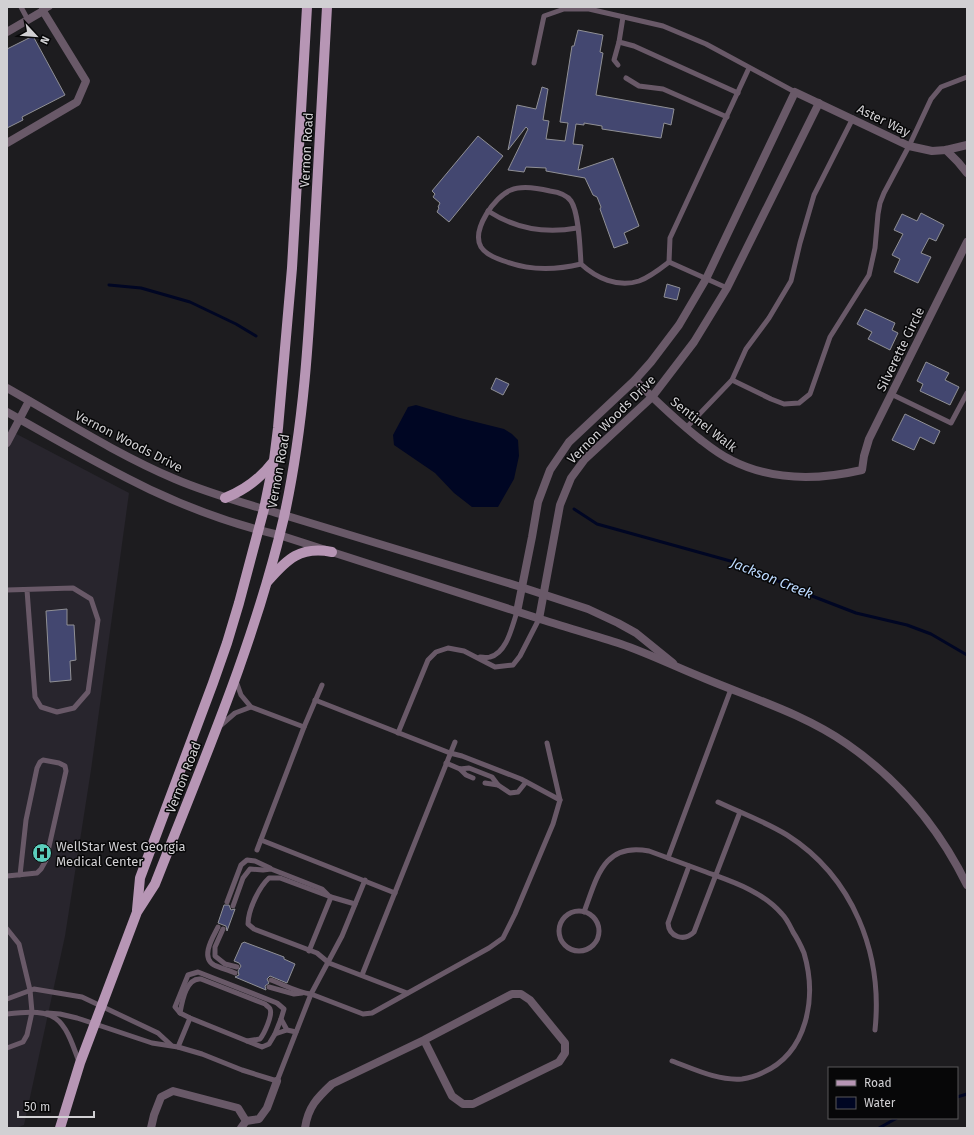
<svg xmlns="http://www.w3.org/2000/svg" width="974" height="1135" font-family="'Fira Sans',sans-serif">
	<style>
		.built { fill: #28252d }
		.water { fill: #000623 }
		.lines { fill: none; stroke-linecap: round; stroke-linejoin: round }
		.stream { stroke: #000623; stroke-width: 3 }
		.building { fill: #434770; stroke: #909095 }
		.service { stroke: #695968; stroke-width: 5 }
		.minor { stroke: #695968; stroke-width: 8 }
		.tertiary { stroke: #695968; stroke-width: 8 }
		.primary { stroke: #b796b5; stroke-width: 10 }
		.labels { text-anchor: middle; stroke-width: 3; stroke-linejoin: round; paint-order: stroke }
		.street-label { font-size: 13px; fill: #d1d0d3; stroke: #070708 }
		.poi-label { font-size: 13px; fill: #d1d0d3; stroke: #070708; text-anchor: start }
		.water-label { font-size: 14px; font-style: italic; fill: #bbd8fd; stroke: #070708 }
	</style>
	<rect width="100%" height="100%" fill="#1d1c1f"/>
	<path class="built" d="M7 429 129 493 91 770 65 936 24 1125 16 1128H7Z"/>
	<path class="water" d="M416 405 460 418 504 429 512 434 518 440 519 456 514 479 498 507H472L454 493 435 473 394 445 393 435 408 407Z"/>
	<g class="lines">
		<g class="stream">
			<path d="M109 285 141 288 190 302 236 324 256 336"/>
			<path d="M574 509 597 524 734 562 812 596 856 613 907 625 931 634 967 655"/>
			<path d="M957 1097 967 1094"/>
			<path d="M879 1128 897 1118"/>
		</g>
	</g>
	<g class="building">
		<path d="M578 30 603 35 600 52 603 53 596 95 674 109 671 125 664 123 661 138 602 129V126L584 123V125L576 124 573 144 583 145 578 170 613 158 639 226 624 233 628 243 614 248 600 209 601 207 597 197 593 195 585 178 546 171V168L526 167 524 172 508 170 528 129 526 127 508 150 517 105 536 109 542 87 548 89 543 120 549 121 546 139 565 141 568 123 560 122 572 46H574Z"/>
		<path d="M33 36 65 95 22 117 23 120 7 128V49Z"/>
		<path d="M478 136 503 156 449 222 437 212 439 208 438 207 440 203 433 197 435 194 432 191Z"/>
		<path d="M921 213 944 225 936 241 929 238 921 253 931 257 918 283 894 272 900 259 892 255 903 234 894 230 902 214 917 221Z"/>
		<path d="M667 284 680 288 677 300 664 297Z"/>
		<path d="M865 309 895 323 892 330 898 333 890 350 868 339 872 332 857 324Z"/>
		<path d="M926 362 949 373 945 380 959 387 950 405 920 391 923 384 917 381Z"/>
		<path d="M496 378 509 384 503 395 491 389Z"/>
		<path d="M905 414 940 431 934 444 920 437 914 450 892 440Z"/>
		<path d="M67 609V625H74L76 660 70 661 71 680 50 682 46 611Z"/>
		<path d="M224 905H229L231 910 235 909 227 931 226 926 218 923Z"/>
		<path d="M244 942 284 957V959L295 964 287 983 270 976 267 979 269 983 265 986 266 990 235 977 239 975 238 971 241 966 239 963 234 961 242 943H243Z"/>
	</g>
	<g class="lines">
		<g class="service">
			<path d="M21 7 28 20"/>
			<path d="M41 7 43 11 50 7"/>
			<path d="M623 17 619 42 634 46 738 93"/>
			<path d="M534 63 544 16 564 9H589L663 26 706 44 795 92"/>
			<path d="M618 65 614 60 619 42"/>
			<path d="M626 78 639 86 663 89 727 117"/>
			<path d="M488 211C516 229 545 234 577 228"/>
			<path d="M669 262 670 238 749 68"/>
			<path d="M581 264C556 270 532 271 507 262 498 259 486 255 481 247 471 230 495 196 511 190 522 185 538 188 550 191 557 192 567 195 571 201 579 213 580 248 581 264 596 278 618 288 639 281 650 277 660 269 669 262L727 288"/>
			<path d="M732 380 771 399 784 404 799 403 810 394 830 337 869 275 875 248 878 214 880 203 884 193 909 146 931 99 941 87 967 77"/>
			<path d="M891 394 951 423 967 393"/>
			<path d="M686 428 732 380 746 349 769 318 791 281 800 243 814 195 853 118"/>
			<path d="M7 590 73 588 91 599 98 620 88 692 74 708 57 712 41 707 35 697 27 590"/>
			<path d="M480 657C483 657 487 658 490 657 507 653 512 626 517 612"/>
			<path d="M315 700 450 753 462 756 521 779 560 800"/>
			<path d="M251 707 304 727"/>
			<path d="M220 726 235 713 251 707 241 695 236 681"/>
			<path d="M398 733 428 660 436 652 448 648 464 651 495 667 513 665 520 656 539 619"/>
			<path d="M446 763 460 769 469 768 492 777 498 785 510 793 518 792 526 782"/>
			<path d="M460 769 466 775 473 778"/>
			<path d="M485 783 498 785"/>
			<path d="M718 802C741 813 766 822 787 835 853 877 883 953 875 1030"/>
			<path d="M261 840 395 893"/>
			<path d="M257 850 304 727 322 685"/>
			<path d="M668 858 731 689"/>
			<path d="M689 866 668 923C669 937 684 942 694 932L740 812"/>
			<path d="M7 876 37 873 41 869 46 860 66 771 65 766 59 763 43 760 40 762 37 768 26 820 20 875"/>
			<path d="M331 897 280 878H269C259 887 248 910 248 924L254 929 317 953 329 963 407 993"/>
			<path d="M227 902 241 865 247 860 255 861 270 868"/>
			<path d="M233 906 243 878 250 869 263 870 271 869 322 889 330 897"/>
			<circle cx="579" cy="931" r="20"/>
			<path d="M584 912C597 878 603 842 649 851 668 858 687 865 706 872 733 882 762 891 782 914 787 919 790 926 793 932 797 938 801 946 804 953 817 997 808 1053 762 1073 756 1076 749 1078 742 1079 718 1081 694 1069 672 1061"/>
			<path d="M218 927C213 937 200 957 214 965 220 968 228 970 235 973"/>
			<path d="M7 929 19 944 30 990 32 1012 27 1035 23 1042 7 1048"/>
			<path d="M223 929 215 947V956L225 964 237 967"/>
			<path d="M309 951 331 897 355 904"/>
			<path d="M362 975 455 742"/>
			<path d="M271 980C284 985 299 993 311 994L363 1014 372 1013 489 948 503 938 515 914 553 824 560 800 547 743"/>
			<path d="M269 987 294 994 302 993"/>
			<path d="M7 999 34 989 82 997 158 1033 171 1045"/>
			<path d="M47 1013 60 1014 77 1018 152 1043 178 1047 202 1054 242 1070 277 1081 311 994 342 936 365 880"/>
			<path d="M180 1013C182 1002 186 977 201 979L265 1004C266 1005 270 1008 270 1009 273 1015 264 1034 260 1039L247 1041"/>
			<path d="M7 1014C57 1008 63 1016 79 1062"/>
			<path d="M287 1030 281 1019 284 1009 277 1003 198 972 188 975 175 1007 180 1013 190 1018 262 1047 269 1044 275 1034 287 1030 296 1032"/>
			<path d="M275 1034 281 1019"/>
			<path d="M178 1047 190 1018"/>
		</g>
		<g class="minor">
			<path d="M7 32 43 11 86 81 77 102 7 143"/>
			<path d="M946 150 958 162 967 173"/>
			<path d="M635 380C656 401 677 421 701 440 710 447 720 455 731 460 772 481 819 480 862 470L864 456 869 439 967 242"/>
			<path d="M7 443 29 401"/>
			<path d="M284 515 521 587 588 609 618 623 636 633 673 663"/>
			<path d="M279 535C365 563 451 590 537 618 565 627 593 635 621 644 650 654 678 668 706 679 754 699 804 714 847 744 899 780 939 828 967 885"/>
			<path d="M517 612 532 537 538 502 550 470 569 442 635 380 651 362 679 325 706 279 795 92 909 146 932 151 946 150 967 145"/>
			<path d="M539 619 560 505 571 478 585 459 652 397 694 342 727 288 819 103"/>
			<path d="M151 1128 154 1115 161 1097 173 1091 238 1108 246 1121"/>
			<path d="M241 1128 246 1121 259 1119 267 1108 277 1081"/>
			<path d="M305 1128C308 1107 317 1098 332 1084L424 1040 512 994H521L530 1000 565 1043V1053L559 1062 473 1104H463L452 1096 424 1040"/>
		</g>
		<g class="tertiary">
			<path d="M7 388C62 419 116 454 175 479 210 494 247 504 284 515"/>
			<path d="M7 412C97 463 177 512 279 535"/>
		</g>
		<g class="primary">
			<path d="M225 498C245 490 260 479 273 462"/>
			<path d="M268 581C287 559 300 546 332 552"/>
			<path d="M137 910 140 878 213 683 227 643 239 603 264 509 274 460 278 428 292 268 307 7"/>
			<path d="M60 1128 80 1063 137 912 155 884C202 764 255 643 284 517 304 426 309 334 314 242 318 164 323 85 327 7"/>
		</g>
	</g>
	<defs>
		<symbol id="hospital-disc" viewBox="-11 -11 22 22"><circle r="9.5" fill="#5bcebc" stroke="#070708"/><path d="M-5-5h3v3.5h4V-5h3V5h-3V1.5h-4V5h-3Z" fill="#111"/></symbol>
	</defs>
	<g fill-rule="evenodd">
		<use href="#hospital-disc" x="31" y="842" width="22" height="22"/>
	</g>
	<g class="labels">
		<g class="street-label">
			<text transform="translate(884 120) rotate(26)" y="5">Aster Way</text>
			<text transform="translate(306 150) rotate(-87)" y="5">Vernon Road</text>
			<text transform="translate(900 349) rotate(-64)" y="5">Silverette Circle</text>
			<text transform="translate(611 419) rotate(-45)" y="5">Vernon Woods Drive</text>
			<text transform="translate(704 424) rotate(38)" y="5">Sentinel Walk</text>
			<text transform="translate(129 441) rotate(27)" y="5">Vernon Woods Drive</text>
			<text transform="translate(278 471) rotate(-80)" y="5">Vernon Road</text>
			<text transform="translate(183 777) rotate(-69)" y="5">Vernon Road</text>
		</g>
		<g class="poi-label">
			<text x="56" y="851">WellStar West Georgia<tspan x="56" dy="15">Medical Center</tspan></text>
		</g>
		<g class="water-label">
			<text transform="translate(772 578) rotate(22)" y="5">Jackson Creek</text>
		</g>
	</g>
	<rect width="974" height="1135" fill="none" stroke="#d1d0d3" stroke-width="16"/>
	<rect x="828" y="1067" width="130" height="52" fill="#070708" stroke="#585759"/>
	<rect x="836" y="1080" width="20" height="6" fill="#b796b5" stroke="#585759"/>
	<text x="864" y="1087" font-size="12" fill="#d1d0d3">Road</text>
	<rect x="836" y="1097" width="20" height="12" fill="#000623" stroke="#585759"/>
	<text x="864" y="1107" font-size="12" fill="#d1d0d3">Water</text>
	<g transform="translate(36 36) rotate(116)" stroke="#070708" stroke-width="3" paint-order="stroke">
	<path d="M0-3L7 15L0 10L-7 15Z" fill="#d1d0d3"/>
	<text y="-6" font-size="11" font-weight="bold" text-anchor="middle" fill="#d1d0d3">N</text>
	</g>
	<path d="M18 1111v6h76v-6" fill="none" stroke="#d1d0d3" stroke-width="2"/>
	<text x="24" y="1111" font-size="12" fill="#d1d0d3" stroke="#070708" stroke-width="3" paint-order="stroke">50 m</text>
</svg>
